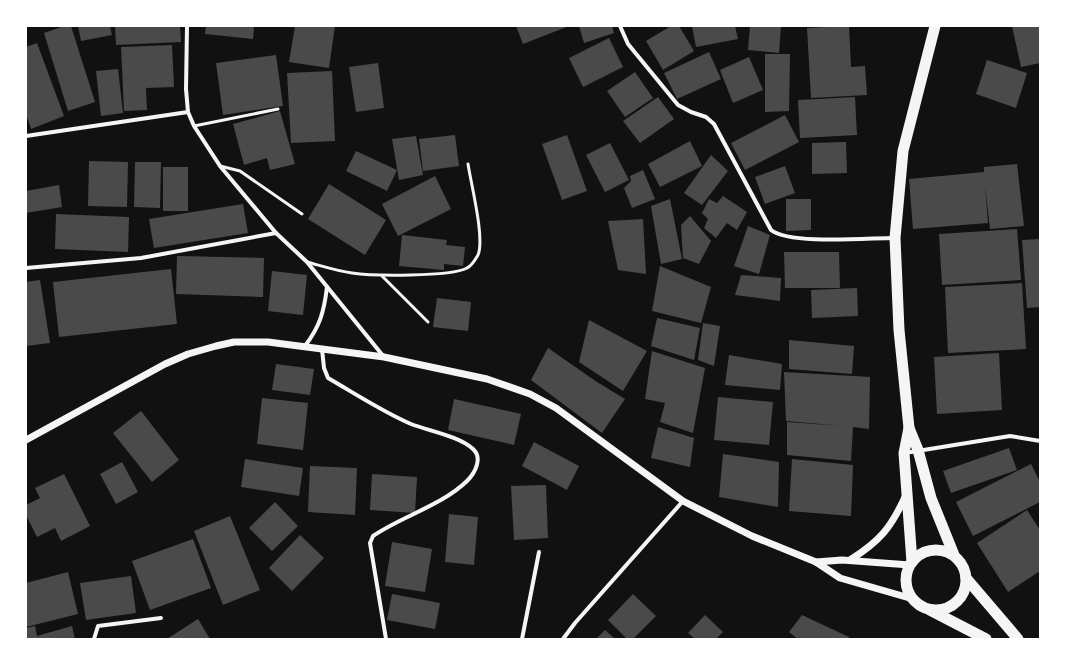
<svg xmlns="http://www.w3.org/2000/svg" width="1066" height="665" font-family="'Open Sans',sans-serif">
	<style>
		.building { fill: #4a4a4a }
		.lines { fill: none; stroke-linecap: round; stroke-linejoin: round }
		.service { stroke: #f5f5f5; stroke-width: 3 }
		.minor { stroke: #f5f5f5; stroke-width: 4 }
		.tertiary { stroke: #f5f5f5; stroke-width: 7 }
		.trunk { stroke: #f5f5f5; stroke-width: 11 }
	</style>
	<rect width="100%" height="100%" fill="#111"/>
	<g class="building">
		<path d="M64 26H71L95 102 68 111 44 33Z"/>
		<path d="M78 26H110L112 35 81 41Z"/>
		<path d="M115 26H180L181 42 116 45Z"/>
		<path d="M206 26H254L253 39 205 34Z"/>
		<path d="M295 26H335L329 68 289 62Z"/>
		<path d="M516 26H569L523 44Z"/>
		<path d="M579 26H612L614 33 584 43Z"/>
		<path d="M671 26H679L694 51 663 70 646 41Z"/>
		<path d="M692 26H735L738 39 696 47Z"/>
		<path d="M750 26H781L779 53 748 50Z"/>
		<path d="M849 26 851 67 865 66 867 95 811 98 807 28Z"/>
		<path d="M1012 26H1039L1040 63 1021 67Z"/>
		<path d="M609 38 623 67 583 87 569 58Z"/>
		<path d="M37 43 64 116 31 129 26 114V47Z"/>
		<path d="M172 45 174 87 146 88 147 110 124 111 121 47Z"/>
		<path d="M709 52 721 79 677 99 664 73Z"/>
		<path d="M765 54H790L789 111 765 112Z"/>
		<path d="M276 55 283 106 223 115 216 63Z"/>
		<path d="M749 57 763 90 733 103 720 70Z"/>
		<path d="M987 60 1027 73 1016 108 976 94Z"/>
		<path d="M378 63 384 108 356 112 349 67Z"/>
		<path d="M118 69 123 113 101 116 96 71Z"/>
		<path d="M332 71 335 141 291 143 287 73Z"/>
		<path d="M635 72 653 98 625 117 607 91Z"/>
		<path d="M658 97 674 119 640 143 623 121Z"/>
		<path d="M855 97 857 135 800 138 798 100Z"/>
		<path d="M280 111 295 164 270 170 267 158 244 165 233 124Z"/>
		<path d="M785 115 799 142 745 170 731 143Z"/>
		<path d="M455 135 459 166 423 171 419 139Z"/>
		<path d="M567 135 587 191 562 200 542 144Z"/>
		<path d="M416 136 423 175 399 180 392 139Z"/>
		<path d="M690 141 702 166 660 187 648 164Z"/>
		<path d="M846 142 847 173 812 174V143Z"/>
		<path d="M610 143 629 180 605 192 586 155Z"/>
		<path d="M356 151 397 170 387 191 346 171Z"/>
		<path d="M711 155 728 171 702 205 684 193Z"/>
		<path d="M89 161 128 162 127 207 88 206Z"/>
		<path d="M135 162H161L160 208 134 207Z"/>
		<path d="M1017 164 1024 226 990 229 985 185 988 223 913 229 909 179 984 172V167Z"/>
		<path d="M785 166 795 193 765 204 755 177Z"/>
		<rect x="163" y="167" width="25" height="44"/>
		<path d="M643 170 655 199 632 208 624 188 631 181 630 176Z"/>
		<path d="M435 176 451 209 398 236 382 204Z"/>
		<path d="M329 184 386 220 365 255 308 219Z"/>
		<path d="M59 185 62 207 26 213V191Z"/>
		<path d="M723 196 747 212 737 230 727 223 716 238 704 228 708 219 702 213 709 199 717 203Z"/>
		<path d="M670 199 682 259 661 264 651 206Z"/>
		<path d="M786 199H811V230L786 231Z"/>
		<path d="M243 204 248 233 154 248 149 219Z"/>
		<path d="M56 214 129 217 128 252 55 249Z"/>
		<path d="M690 216 711 241 699 264 683 258 681 225Z"/>
		<path d="M643 219 646 274 618 270 608 221Z"/>
		<path d="M748 226 770 235 759 274 734 266Z"/>
		<path d="M1017 229 1021 280 942 285 939 234Z"/>
		<path d="M402 235 447 240 446 245 465 247 463 266 444 264V270L399 266Z"/>
		<path d="M1040 239V307L1027 308 1022 240Z"/>
		<path d="M784 252H839L840 288H785Z"/>
		<path d="M177 256 264 258 263 297 176 294Z"/>
		<path d="M660 266 711 287 701 323 652 311Z"/>
		<path d="M171 269 177 324 59 337 53 282Z"/>
		<path d="M272 271 307 275 303 315 268 311Z"/>
		<path d="M741 275 781 278 780 301 735 295Z"/>
		<path d="M40 280 50 343 26 346V282Z"/>
		<path d="M1022 283 1026 349 948 353 945 287Z"/>
		<path d="M857 288 858 316 812 318 811 290Z"/>
		<path d="M437 298 471 302 468 331 433 327Z"/>
		<path d="M657 318 700 328 694 360 651 346Z"/>
		<path d="M589 320 647 351 623 391 579 362Z"/>
		<path d="M703 323 720 326 714 366 698 360Z"/>
		<path d="M789 340 854 346 852 374 789 369Z"/>
		<path d="M548 348 597 382 625 399 602 433 531 380Z"/>
		<path d="M652 351 705 368 693 433 660 422 665 403 645 399Z"/>
		<path d="M999 353 1002 410 937 414 934 357Z"/>
		<path d="M729 355 782 364 780 390 725 385Z"/>
		<path d="M276 364 314 369 310 395 272 390Z"/>
		<path d="M784 372 870 377 869 429 853 427 851 461 787 455V422L843 426 786 421Z"/>
		<path d="M718 397 773 402 769 445 714 440Z"/>
		<path d="M262 398 308 403 303 450 257 444Z"/>
		<path d="M454 399 521 414 514 445 448 430Z"/>
		<path d="M141 411 179 460 152 482 113 433Z"/>
		<path d="M658 427 694 438 690 467 651 458Z"/>
		<path d="M534 442 579 466 567 490 522 466Z"/>
		<path d="M1009 448 1017 470 951 493 943 471Z"/>
		<path d="M723 454 779 462 778 507 719 497Z"/>
		<path d="M245 459 303 468 299 496 241 487Z"/>
		<path d="M792 459 853 465 851 516 789 511Z"/>
		<path d="M122 462 138 492 116 504 100 474Z"/>
		<path d="M1031 464 1040 482V502L973 536 956 502Z"/>
		<path d="M310 466 357 468 355 515 308 512Z"/>
		<path d="M64 474 90 526 61 541 55 528 37 537 26 515V505L40 498 35 488Z"/>
		<path d="M372 474 417 477 415 513 370 510Z"/>
		<path d="M546 485 548 538 514 540 511 486Z"/>
		<path d="M275 502 298 526 272 551 249 528Z"/>
		<path d="M1027 510 1040 530V571L1008 592 977 543Z"/>
		<path d="M449 514 478 517 474 565 445 562Z"/>
		<path d="M230 516 260 590 223 605 194 531Z"/>
		<path d="M300 535 324 558 292 591 269 568Z"/>
		<path d="M193 539 211 588 150 610 132 561Z"/>
		<path d="M392 542 432 549 425 592 385 586Z"/>
		<path d="M68 572 78 614 26 627V583Z"/>
		<path d="M131 576 136 613 86 620 80 583Z"/>
		<path d="M392 594 440 603 435 629 387 620Z"/>
		<path d="M633 594 656 616 633 639H627L608 620Z"/>
		<path d="M705 615 723 632 716 639H695L688 633Z"/>
		<path d="M802 615 849 637V639H798L789 632Z"/>
		<path d="M198 619 210 639H167Z"/>
		<path d="M35 626 37 636 72 626 75 639H26V628Z"/>
		<path d="M605 630 615 639H596Z"/>
	</g>
	<g class="lines">
		<g class="service">
			<path d="M194 126 278 109"/>
			<path d="M220 166 240 171 302 214"/>
			<path d="M307 262C322 266 337 271 352 273 372 276 450 277 467 268 472 266 475 260 478 255 485 238 471 184 468 164"/>
			<path d="M382 276 428 322"/>
		</g>
		<g class="minor">
			<path d="M187 26 186 89 188 112 194 126 220 166 276 233 307 262 384 357"/>
			<path d="M620 26 628 44 678 105 691 112 706 117 714 124 771 230C790 245 868 238 894 238"/>
			<path d="M26 136 188 112"/>
			<path d="M26 268 141 258 276 233"/>
			<path d="M305 346C320 326 324 312 327 287"/>
			<path d="M322 349 324 368 328 378C354 393 383 412 411 424 429 431 459 436 473 449 483 458 475 473 467 481 441 506 402 516 373 536L370 543 386 639"/>
			<path d="M905 453 1010 436 1040 441"/>
			<path d="M94 639 98 626 161 618"/>
			<path d="M522 639 539 552"/>
			<path d="M563 639 575 623 683 501"/>
		</g>
		<g class="tertiary">
			<path d="M26 440 165 364 188 354 216 346 234 342H268L384 357 487 379 530 394 556 408 683 501 752 536 816 562 840 578 913 599"/>
			<path d="M850 560C880 541 891 528 906 495"/>
			<path d="M816 562 842 560 910 565"/>
		</g>
		<g class="trunk">
			<path d="M909 428 918 450 931 498 954 555"/>
			<circle cx="936" cy="580" r="30"/>
			<path d="M912 562 904 453 909 428 899 330 895 238 903 151 935 26"/>
			<path d="M966 578 1018 639"/>
			<path d="M930 610 986 639"/>
		</g>
	</g>
	<rect width="1066" height="665" fill="none" stroke="#ffffff" stroke-width="54"/>
</svg>
